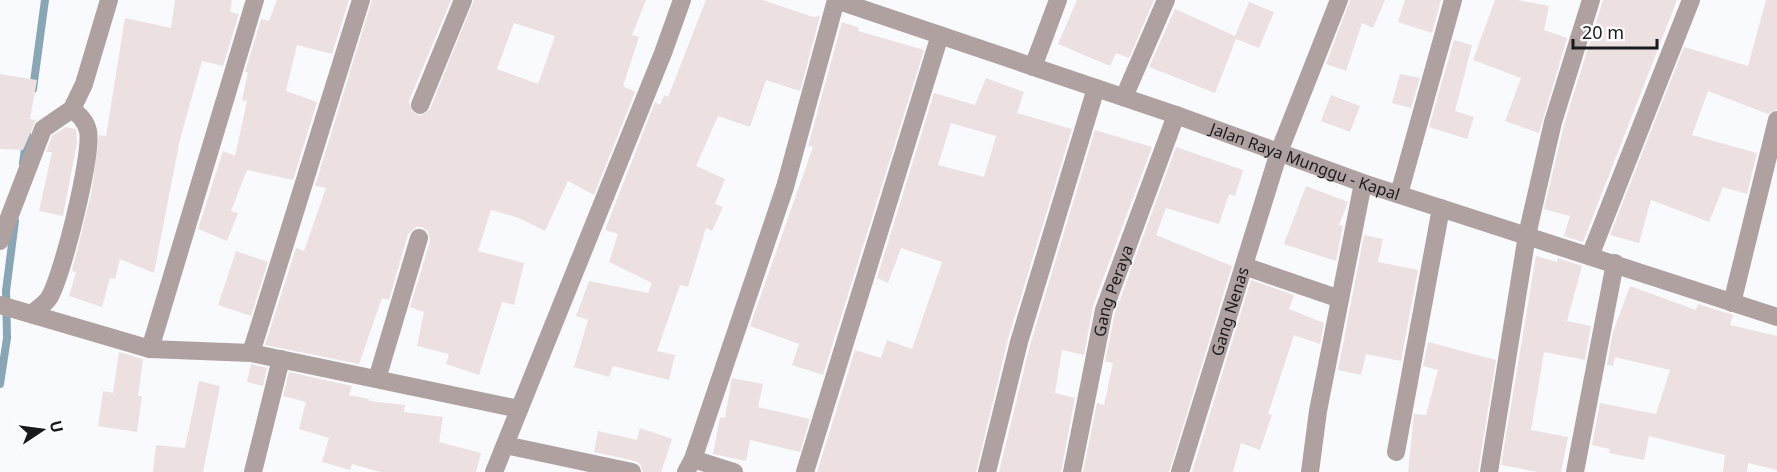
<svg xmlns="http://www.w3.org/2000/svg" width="1777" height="472" font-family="'Noto Sans',sans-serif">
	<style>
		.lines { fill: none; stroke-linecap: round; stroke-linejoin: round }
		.stream { stroke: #88a6b6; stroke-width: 8 }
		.building { fill: #ece1e0; fill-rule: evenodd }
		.minor { stroke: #b0a1a1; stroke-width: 18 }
		.labels { text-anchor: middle; stroke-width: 4.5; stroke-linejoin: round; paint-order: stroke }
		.street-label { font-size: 16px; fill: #181a1d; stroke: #fff }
	</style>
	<rect width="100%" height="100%" fill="#f8fafd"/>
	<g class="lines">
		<g class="stream">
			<path d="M33 89 45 0"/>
			<path d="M23 163 27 135"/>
			<path d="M0 384 7 338 6 291 15 221"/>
		</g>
	</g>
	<g class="building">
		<path d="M175 0H232L230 12 239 14 223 66 202 61 180 139 154 273 120 259 115 279 110 278 102 307 69 296 76 272 72 271 92 190 99 135 106 136 125 18 171 28Z"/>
		<path d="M277 0H349L332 54 297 45 286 91 317 102 293 180 247 170 231 211 238 213 227 241 198 229 223 151 235 156 247 101 242 100 248 72H245L261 19 269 21Z"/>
		<path d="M372 0H451L409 101 412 112 421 116 430 109 474 0H646L632 35 639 37 623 86 635 92 594 195 568 181 545 231 519 218 491 210 478 251 524 263 514 305 502 302 479 375 446 364 449 354 417 346 424 312 410 307 430 241 428 231 422 227H416L408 234 389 300 382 298 359 364 265 345 296 248 304 251 326 188 315 186ZM514 23 555 36 538 84 497 69Z"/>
		<path d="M706 0H763L813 17 820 16 800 91 766 80 750 127 718 116 696 166 725 179 715 204 723 207 712 231 706 228 688 287 680 285 657 351 675 355 669 380 613 366 609 377 574 367 588 320 576 316 589 281 648 293 652 283 609 262 618 234 605 230 655 102 660 105 664 95 668 97Z"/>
		<path d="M1077 0H1154L1129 58 1116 53 1110 66 1058 44Z"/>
		<path d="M1350 0H1385L1373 28 1362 23 1346 71 1326 64Z"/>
		<path d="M1405 0H1441L1432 33 1398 22Z"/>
		<path d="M1495 0H1518L1549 6 1544 30 1567 38 1539 133 1505 121 1521 78 1473 60Z"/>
		<path d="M1603 0H1677L1583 242 1564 236 1570 216 1544 209 1564 125Z"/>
		<path d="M1766 0H1777V109L1768 114 1708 91 1692 135 1757 153 1747 194 1723 187 1709 222 1651 200 1639 243 1610 235 1684 47 1748 66Z"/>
		<path d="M1249 2 1274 12 1259 48 1236 39 1215 93 1149 67 1175 9 1235 36Z"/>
		<path d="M842 22 859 28 858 31 924 50 823 375 792 365 799 344 750 326 813 147 808 146Z"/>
		<path d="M1454 40 1472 45 1455 111 1474 117 1467 139 1429 127Z"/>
		<path d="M0 74 37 80 30 119 36 120 23 150 0 149Z"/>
		<path d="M1400 74 1420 78 1411 108 1392 103Z"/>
		<path d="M986 78 1024 92 1017 113 1072 129 1008 339 976 472H817L855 350 881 358 887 340 912 349 942 262 901 248 888 283 877 278 934 93 975 105ZM951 123 996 136 984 177 938 165Z"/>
		<path d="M1331 95 1360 106 1350 132 1321 121Z"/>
		<path d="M66 127 76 129 77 143 63 216 39 211 52 152H46L52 136Z"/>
		<path d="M1095 130 1152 147 1093 306 1084 355 1062 350 1055 393 1075 398 1061 472H999L1030 345Z"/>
		<path d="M1176 147 1243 170 1235 196 1229 194 1219 224 1166 208 1156 235 1232 266 1169 472H1083L1097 403 1104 405 1113 363 1105 361 1115 313Z"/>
		<path d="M1306 186 1348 202 1339 225 1343 226 1336 261 1284 244Z"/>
		<path d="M1364 235 1383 239 1378 262 1418 270 1401 361 1366 354 1361 375 1338 370Z"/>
		<path d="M236 251 268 262 251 316 218 305Z"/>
		<path d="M1536 256 1557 262 1558 258 1582 266 1567 321 1591 326 1585 360 1544 352 1531 430 1568 437 1561 472H1537L1501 465Z"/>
		<path d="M1251 280 1294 295 1289 309 1324 323 1320 344 1294 335 1268 414 1272 415 1260 450 1241 443 1233 472H1192Z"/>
		<path d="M1630 286 1696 310 1698 304 1733 315 1730 325 1777 336V470L1748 463 1747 472H1723L1725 455 1649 436 1644 460 1609 453 1610 449 1592 445 1600 403 1656 414 1670 370 1615 357 1613 366 1607 365 1613 332Z"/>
		<path d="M1428 342 1496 360 1478 472H1408L1414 414 1426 415 1438 370 1423 366Z"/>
		<path d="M119 352 143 359 138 396H142L137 432 98 426 103 391 113 393Z"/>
		<path d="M251 364 267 368 263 386 247 382Z"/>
		<path d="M289 372 352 386 349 395 369 399V401L405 405 404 412 443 417 439 442 481 453 476 472H380L352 464 350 470 322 462 329 438 299 429 306 402 283 396Z"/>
		<path d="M732 378 763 384 758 407 810 419 800 452 750 440 746 461 713 454 720 417 725 418Z"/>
		<path d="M199 381 220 386 203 472H153L156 445 185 448Z"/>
		<path d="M640 428 672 439 661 472H643L640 464 635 461 594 452 598 431 637 440Z"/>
	</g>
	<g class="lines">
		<g class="minor">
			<path id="s1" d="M836 0 1176 115 1363 183 1777 317"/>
			<path d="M1033 67 1058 0"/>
			<path d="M1124 97 1166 0"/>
			<path d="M420 105 463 0"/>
			<path d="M1399 194 1453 0"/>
			<path d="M0 241 43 129 72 109 84 84 109 0"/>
			<path d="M1590 256 1691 0"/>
			<path d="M1244 266 1340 299"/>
			<path d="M1732 303 1777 120"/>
			<path d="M0 305 150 349 251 353 519 409"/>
			<path d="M32 314C37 309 45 304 49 298 62 278 93 153 88 131 86 121 79 115 72 109"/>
			<path d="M150 349 255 0"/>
			<path d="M251 353 361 0"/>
			<path d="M377 379 419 238"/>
			<path d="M505 445 632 472"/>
			<path d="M1396 452 1441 208"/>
			<path d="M693 459 734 472"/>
			<path d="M253 472 281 359"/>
			<path d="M494 472 663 53 682 0"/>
			<path d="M686 472 693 459 785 187 836 0"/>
			<path d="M805 472 940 35"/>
			<path d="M987 472 1019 342 1096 88"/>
			<path id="s2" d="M1072 472 1104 310 1176 115"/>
			<path id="s3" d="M1180 472 1279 152 1339 0"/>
			<path d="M1310 472 1318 411 1363 183"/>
			<path d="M1489 472 1527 235 1553 122 1591 0"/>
			<path d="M1575 472 1615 263"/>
		</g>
	</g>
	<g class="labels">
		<g class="street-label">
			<text dy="6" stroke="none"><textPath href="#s1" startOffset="496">Jalan Raya Munggu - Kapal</textPath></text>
			<text dy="6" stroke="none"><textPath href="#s2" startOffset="186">Gang Peraya</textPath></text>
			<text dy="6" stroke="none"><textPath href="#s3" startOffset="168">Gang Nenas</textPath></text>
		</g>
	</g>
	<g transform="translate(42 430) rotate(77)" stroke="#ffffff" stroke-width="4.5" paint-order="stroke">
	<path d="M0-4.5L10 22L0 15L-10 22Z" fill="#181a1d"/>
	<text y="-9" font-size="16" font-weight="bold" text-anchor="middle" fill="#181a1d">U</text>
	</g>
	<path d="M1573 39v9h84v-9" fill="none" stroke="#181a1d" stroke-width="3"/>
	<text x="1582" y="39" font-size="18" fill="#181a1d" stroke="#ffffff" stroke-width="4.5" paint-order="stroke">20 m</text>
</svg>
